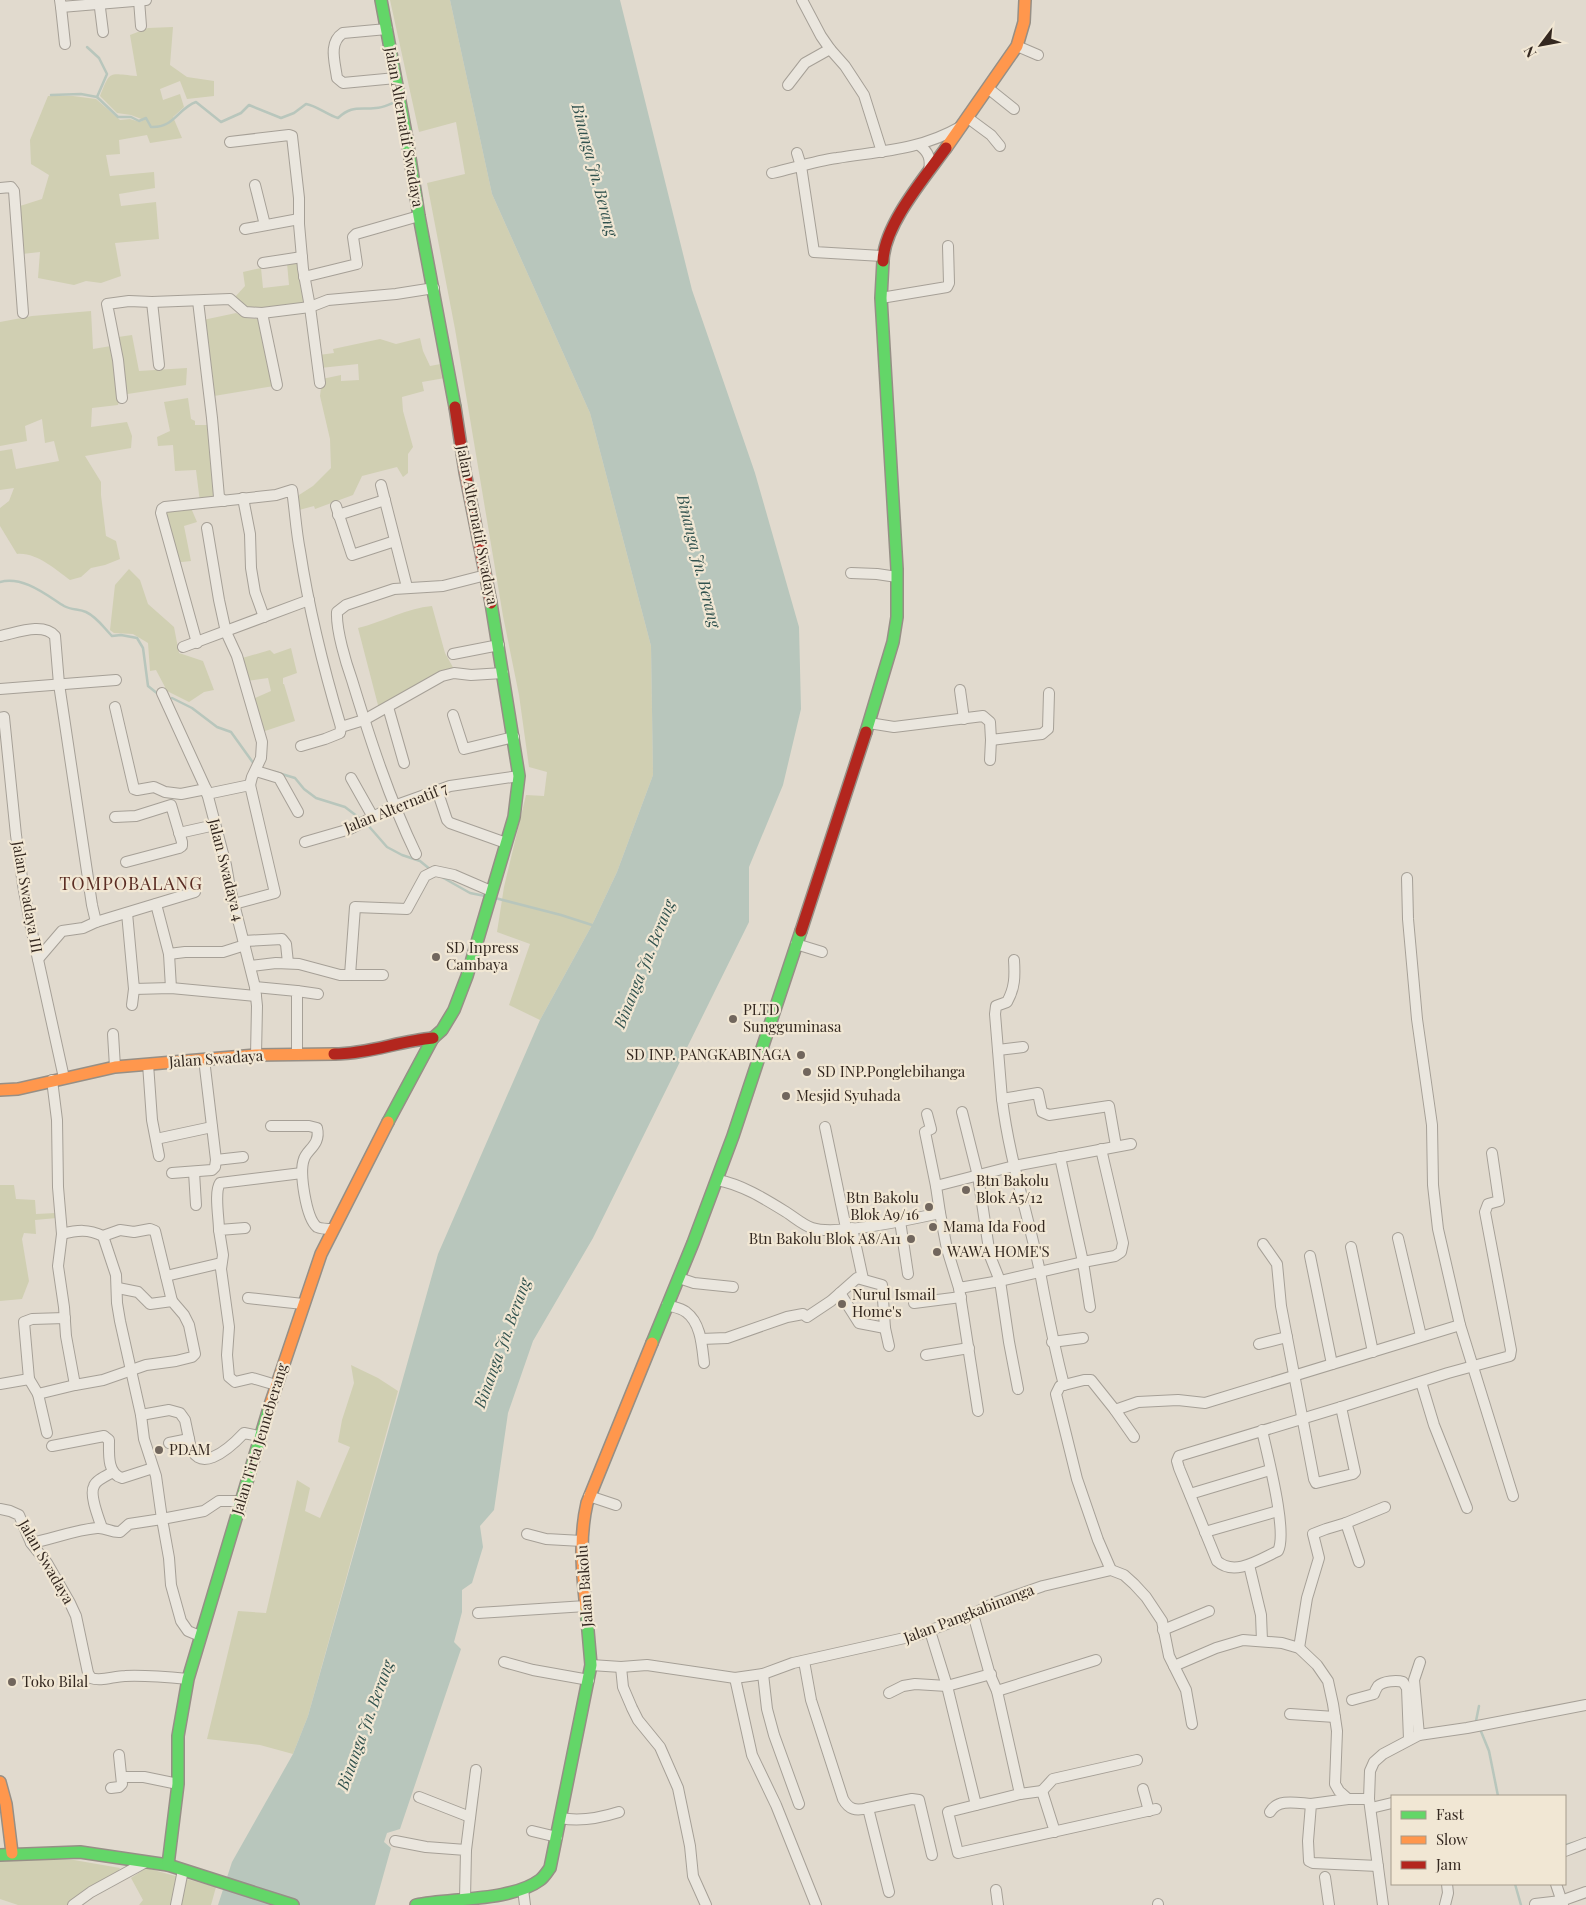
<svg xmlns="http://www.w3.org/2000/svg" width="1586" height="1905" font-family="'Playfair Display',serif">
	<style>
		.green { fill: #d0cfb2 }
		.water { fill: #b8c6bc }
		.lines { fill: none; stroke-linecap: round; stroke-linejoin: round }
		.stream { stroke: #b8c6bc; stroke-width: 2.5 }
		.street-casing { stroke: #a6a097; stroke-width: 12 }
		.fast-casing { stroke: #968f86; stroke-width: 14 }
		.slow-casing { stroke: #968f86; stroke-width: 14 }
		.jam-casing { stroke: #968f86; stroke-width: 14 }
		.street { stroke: #eae6de; stroke-width: 10 }
		.fast { stroke: #63d668; stroke-width: 11 }
		.slow { stroke: #ff974d; stroke-width: 11 }
		.jam { stroke: #b3261e; stroke-width: 11 }
		.poi-dot { fill: #71665d; stroke: #f1e7d4; stroke-width: 2 }
		.labels { text-anchor: middle; stroke-width: 4.5; stroke-linejoin: round; paint-order: stroke }
		.street-label { font-size: 15px; fill: #342820; stroke: #f1e7d4 }
		.poi-label { font-size: 15px; fill: #342820; stroke: #f1e7d4; text-anchor: start }
		.water-label { font-size: 16px; font-style: italic; fill: #31524e; stroke: #f1e7d4 }
		.quarter-label { font-size: 18px; letter-spacing: 1px; fill: #5b2d24; stroke: #f1e7d4 }
	</style>
	<rect width="100%" height="100%" fill="#e1dace"/>
	<g class="green">
		<path d="M390 0H450L492 194 590 413 651 646 653 775 617 872 592 925 540 1020 509 1005 530 944 497 932 504 887 526 795 544 796 547 772 529 767 519 695 503 616 455 329 427 183 465 174 456 122 419 132Z"/>
		<path d="M173 27 170 65 187 77 214 81V96L187 99 180 81 160 89 163 100 180 94 184 107 173 117 182 138 150 143 147 135 119 140 120 154 106 155 110 176 154 172 155 188 119 194 121 206 156 202 159 239 115 243 121 276 101 283 86 281 74 285 38 278 40 252 22 254 20 206 42 199 49 175 31 164 30 140 48 96H73L96 99 120 120 130 119 140 122 144 120 131 115 117 113 100 96C111 69 108 74 137 76L130 35 148 28Z"/>
		<path d="M300 260 307 305 247 311 235 297 245 286 243 272 261 268 263 288 289 285 287 263Z"/>
		<path d="M91 311 93 349 117 345 118 337 132 335 139 371 187 368 186 385 121 395 118 405 92 408 91 427 127 422 132 436 131 448 85 456 101 482V495L106 536 116 541 120 559 105 565 91 568 81 577 70 580C55 569 36 552 17 554L0 526V508L9 501 14 488 0 490V451L12 449 16 469 59 461 54 441 45 443 42 419 25 426 27 441 0 446V322L32 316Z"/>
		<path d="M236 313 246 318 260 319 274 386 214 396 203 320Z"/>
		<path d="M420 338 423 351 430 366 446 363 445 378 422 382 424 391 402 397 403 411 413 447 408 454V473L403 477 397 467 362 476 353 495 315 509 314 506 299 510V495L313 486 331 468 330 439 320 396 322 379 341 375V381L359 380 358 364 320 368 319 355 334 353 333 349 380 339 396 344Z"/>
		<path d="M188 398 191 419 195 421V425H210L218 503 200 502 196 470 175 471 173 445 158 446 157 437 170 431 164 402Z"/>
		<path d="M191 508 197 522 184 526 191 561 173 563 160 509Z"/>
		<path d="M129 569 140 580 148 604 174 627 179 653 203 661 214 690 204 692 189 702 163 689 165 687 156 670 150 671 148 643 133 634 114 633 110 630 115 585Z"/>
		<path d="M432 606 445 653 455 671 379 709 358 628C383 622 407 608 432 606Z"/>
		<path d="M291 648 297 673 283 678V684H284L295 721 262 732 253 699 271 691 268 678 246 681 239 659 270 650 274 654Z"/>
		<path d="M0 1185H14L16 1199 35 1200 36 1214 56 1213 57 1218 35 1220 36 1234 24 1233 22 1239 29 1281 22 1299 0 1301Z"/>
		<path d="M351 1365 378 1378 398 1391 308 1716 293 1754 260 1745 207 1739 238 1611 266 1613 297 1480 310 1488 305 1511 320 1518 350 1447 338 1442 342 1420 354 1383Z"/>
		<path d="M0 1857 74 1860 120 1868 118 1872 69 1905H18L0 1899Z"/>
		<path d="M146 1868 216 1887 211 1905H139L143 1900 131 1878Z"/>
	</g>
	<path class="water" d="M450 0H620L692 290 755 473 799 627 801 709 783 785 749 867V922L593 1238 533 1341 508 1413 494 1510 480 1526 483 1547 472 1583 462 1590V1612L454 1642 461 1649 400 1829 387 1833 384 1842 391 1848 375 1905H218L232 1862 293 1754 308 1716 438 1254 540 1020 592 925 617 872 653 775 651 646 590 413 492 194Z"/>
	<g class="lines">
		<g class="stream">
			<path d="M87 47 99 58 107 74 97 97"/>
			<path d="M51 95 81 94 97 97 118 117H131L139 121 146 118 151 127C175 128 178 108 196 102L221 122 241 113 249 105 281 118 294 113 306 104C315 105 328 115 338 118 352 105 359 110 376 108 383 108 389 104 396 102"/>
			<path d="M0 582C23 576 45 594 64 606 71 610 79 609 86 612 97 617 104 628 112 636L121 635 137 638 143 648 148 686 158 694"/>
			<path d="M172 698 192 708 217 727 231 732 254 764"/>
			<path d="M275 772 295 778 304 789 316 798 345 807 362 820"/>
			<path d="M366 823 387 847 402 855 420 861 431 870"/>
			<path d="M440 876 470 893 485 896"/>
			<path d="M495 898 561 915 592 925"/>
			<path d="M1478 1724 1476 1721 1479 1706"/>
			<path d="M1480 1729 1489 1751 1498 1796"/>
			<path d="M1565 1845 1573 1843"/>
			<path d="M1515 1884 1521 1905"/>
		</g>
		<defs>
			<g id="street">
				<path d="M60 0 61 7 146 0"/>
				<path d="M99 0 103 32"/>
				<path d="M139 0 141 26"/>
				<path d="M802 0 821 36 830 49 845 66 864 95 882 152"/>
				<path d="M61 7 65 44"/>
				<path d="M387 29 343 33C328 43 335 62 337 78L343 83 396 78"/>
				<path d="M1017 46 1038 55"/>
				<path d="M788 85 805 63 830 49"/>
				<path d="M989 89 1014 109"/>
				<path d="M968 118 991 135 1000 146"/>
				<path d="M230 142 289 135 292 136 299 198V224L303 269 310 307 320 383"/>
				<path d="M919 145C929 152 931 159 929 171"/>
				<path d="M797 153 801 166 814 252 882 256"/>
				<path d="M772 173C794 168 815 161 837 158 881 151 920 150 960 127"/>
				<path d="M255 185 265 225"/>
				<path d="M0 188 11 187 14 191 23 313"/>
				<path d="M245 229 299 219"/>
				<path d="M263 263 302 257"/>
				<path d="M304 277 357 264 353 237 356 234 419 216"/>
				<path d="M881 298 947 287 949 283 948 246"/>
				<path d="M198 301 212 418 219 497 224 501"/>
				<path d="M152 302 159 365"/>
				<path d="M262 313 277 385"/>
				<path d="M122 398 118 360 107 304 129 301 152 302 230 299 245 312 262 313 310 307 328 300 396 294 434 288"/>
				<path d="M381 485 407 587"/>
				<path d="M243 498 250 534 251 568 255 592 264 617"/>
				<path d="M336 506 352 555 395 541"/>
				<path d="M338 515 385 500"/>
				<path d="M207 528 219 600 226 632 237 656 262 742 261 758 252 777 250 785"/>
				<path d="M851 573 877 574 897 577"/>
				<path d="M0 636C16 633 43 622 55 636L59 684 92 905 96 922"/>
				<path d="M197 643 161 513 162 509 165 507 276 495 292 490C295 510 296 531 300 551 309 610 324 670 341 727L364 720 442 676 454 673 471 675 503 673"/>
				<path d="M183 647 309 600"/>
				<path d="M453 654 499 645"/>
				<path d="M0 689 116 680"/>
				<path d="M960 690 964 719"/>
				<path d="M162 693 206 789 226 865 230 888 255 987 257 1006 256 1055"/>
				<path d="M115 707 134 789 137 790 154 787 165 792 181 794 206 789"/>
				<path d="M388 707 404 763"/>
				<path d="M453 715 464 749 514 737"/>
				<path d="M0 718 4 717 16 835 23 885 30 923 64 1078"/>
				<path d="M869 723 894 727 983 716 990 722 991 740 1042 734 1048 729 1049 693"/>
				<path d="M301 746 325 739 340 733 341 727"/>
				<path d="M990 760 991 740"/>
				<path d="M256 771 279 778 298 812"/>
				<path d="M351 778 373 817"/>
				<path d="M437 790 447 820 450 823 506 843"/>
				<path d="M207 794 250 785 275 893 234 904"/>
				<path d="M115 817 136 816 171 805 182 842V846L179 848 126 862"/>
				<path d="M179 833 215 825"/>
				<path d="M305 842 350 829 394 806 450 786 519 776"/>
				<path d="M416 854C389 798 370 739 352 680 346 663 336 630 337 612L346 605 394 589 443 586 486 575"/>
				<path d="M1407 878 1408 919 1417 1019 1432 1125 1433 1185 1438 1229 1460 1325 1513 1496"/>
				<path d="M156 904 169 954 185 952H223L245 945"/>
				<path d="M127 913 134 989 171 988 256 996"/>
				<path d="M244 941 282 939 286 944 288 963"/>
				<path d="M796 944 822 952"/>
				<path d="M169 954 171 988"/>
				<path d="M38 959 62 931 83 928 96 922 195 892"/>
				<path d="M251 966 276 963 299 964 340 975H383"/>
				<path d="M350 975 355 907 407 909 425 876 435 871 454 875 491 891"/>
				<path d="M255 987 297 991V1055"/>
				<path d="M297 991 318 994"/>
				<path d="M132 1005 134 989"/>
				<path d="M113 1034 115 1067"/>
				<path d="M998 1050 1023 1047"/>
				<path d="M148 1064 152 1120 159 1156"/>
				<path d="M52 1080 57 1120 58 1187 62 1234 58 1266 64 1307 66 1336 75 1385 103 1380 146 1365 176 1361 192 1357 195 1354 189 1325 184 1315 172 1301 150 1304 138 1292 118 1288"/>
				<path d="M1002 1099 995 1014 996 1006 1007 1002C1015 988 1015 976 1014 960"/>
				<path d="M962 1112 978 1176 990 1256 1000 1281 1009 1342 1018 1389"/>
				<path d="M927 1114 931 1129 925 1132 936 1186"/>
				<path d="M271 1126H309L317 1128C321 1145 307 1149 304 1159 299 1172 306 1218 317 1227 321 1229 328 1229 333 1229"/>
				<path d="M825 1127 846 1228"/>
				<path d="M156 1139 212 1127"/>
				<path d="M1060 1157 1083 1262 1090 1307"/>
				<path d="M216 1160 243 1157"/>
				<path d="M194 1172 196 1205"/>
				<path d="M172 1173 212 1170 215 1167 216 1160 204 1059"/>
				<path d="M717 1180C741 1184 765 1199 786 1212 794 1217 803 1225 812 1228 835 1236 913 1219 940 1213L936 1186 1014 1166 1131 1144"/>
				<path d="M940 1213 947 1249 959 1288 1000 1281 1083 1262 1115 1256 1121 1252 1123 1243 1101 1149"/>
				<path d="M900 1221 908 1274"/>
				<path d="M245 1228 219 1230 223 1255 221 1269 229 1327 227 1355 229 1377 235 1382 252 1378 276 1385"/>
				<path d="M852 1228 863 1279"/>
				<path d="M219 1230C219 1218 214 1192 220 1183L302 1173"/>
				<path d="M62 1234C78 1230 88 1229 103 1236L120 1230 134 1232 150 1229 155 1231 172 1301"/>
				<path d="M1398 1238 1421 1336"/>
				<path d="M1263 1244 1277 1264 1281 1306 1314 1479 1316 1483 1353 1474 1355 1472 1341 1407"/>
				<path d="M1351 1247 1373 1352"/>
				<path d="M1310 1256 1332 1364"/>
				<path d="M166 1276 221 1263"/>
				<path d="M679 1278 694 1283 733 1287"/>
				<path d="M959 1288 978 1411"/>
				<path d="M840 1293 859 1323 885 1328"/>
				<path d="M248 1298 303 1304"/>
				<path d="M914 1303 961 1297"/>
				<path d="M667 1305C673 1307 681 1308 686 1312 701 1323 702 1346 704 1363"/>
				<path d="M701 1339 727 1338 787 1317 803 1314 807 1317 831 1301 857 1278 882 1285 885 1328 889 1346"/>
				<path d="M1052 1342 1083 1338"/>
				<path d="M1259 1344 1287 1337"/>
				<path d="M926 1355 969 1348"/>
				<path d="M29 1379 24 1322 32 1319 65 1318"/>
				<path d="M1421 1382 1434 1425 1467 1508"/>
				<path d="M0 1384 29 1379 38 1394 75 1385"/>
				<path d="M1064 1385C1054 1347 1047 1310 1040 1272 1028 1214 1009 1158 1002 1099L1038 1093 1042 1112 1049 1115 1109 1106 1116 1146"/>
				<path d="M38 1394 47 1433"/>
				<path d="M1115 1410 1134 1437"/>
				<path d="M141 1415 169 1410 180 1413 185 1420 189 1439 169 1443"/>
				<path d="M1262 1430C1267 1454 1288 1532 1278 1551 1260 1559 1235 1577 1217 1561L1179 1468 1177 1461 1179 1456 1341 1407 1448 1373 1510 1356 1511 1350 1485 1212 1488 1204 1499 1201 1492 1153"/>
				<path d="M189 1439C195 1479 229 1449 244 1433L259 1436"/>
				<path d="M52 1446 104 1436 109 1440C109 1453 107 1474 122 1478L153 1468"/>
				<path d="M1190 1494 1270 1470"/>
				<path d="M589 1496 616 1505"/>
				<path d="M0 1509 10 1511 19 1515 31 1543 47 1563 70 1603 76 1616 88 1673 91 1678C101 1682 114 1676 125 1676 146 1675 167 1677 188 1679"/>
				<path d="M102 1528C99 1519 89 1495 94 1486 96 1480 108 1475 113 1472"/>
				<path d="M1205 1532 1278 1511"/>
				<path d="M527 1534 546 1539 582 1541"/>
				<path d="M31 1543C53 1539 74 1530 97 1528 105 1527 112 1533 120 1532L129 1524 162 1519 156 1476 144 1439 141 1415 120 1321 117 1303 116 1275 103 1236"/>
				<path d="M1359 1562 1346 1523 1385 1507"/>
				<path d="M1249 1565 1261 1615 1262 1641"/>
				<path d="M1111 1570 1098 1540 1077 1479 1056 1394 1060 1386 1084 1380H1091L1115 1410 1138 1402 1178 1400 1205 1403 1460 1325"/>
				<path d="M478 1613 586 1606"/>
				<path d="M973 1614 990 1675 997 1691 1020 1794"/>
				<path d="M1163 1630 1209 1611"/>
				<path d="M930 1631 947 1686 976 1805"/>
				<path d="M200 1636 188 1631 181 1621 171 1585 169 1558 162 1519 204 1511 219 1501H240"/>
				<path d="M1299 1648 1307 1598 1319 1558 1313 1534 1326 1529 1346 1523"/>
				<path d="M804 1661 811 1700 843 1799C849 1810 856 1811 868 1808L889 1892"/>
				<path d="M504 1662 533 1670 589 1680"/>
				<path d="M591 1665 621 1667 647 1665 735 1678 763 1674 793 1663 918 1635 973 1614 994 1603 1043 1586 1111 1570 1124 1575 1134 1584 1146 1597 1162 1621 1169 1656 1186 1690 1192 1724"/>
				<path d="M1174 1666 1216 1648 1243 1640 1282 1643 1299 1648 1317 1665 1328 1681 1333 1704 1337 1731 1335 1784 1339 1791 1348 1799H1369"/>
				<path d="M621 1667 623 1687 632 1708 638 1720 660 1747 678 1788 690 1846 693 1876 706 1905"/>
				<path d="M763 1674 767 1709 774 1735 799 1804"/>
				<path d="M735 1678 752 1755 776 1805 816 1905"/>
				<path d="M997 1691 1096 1660"/>
				<path d="M889 1693 903 1686 915 1684 947 1686 991 1674"/>
				<path d="M1352 1700 1374 1694C1375 1691 1376 1689 1378 1686 1383 1681 1397 1680 1403 1682L1407 1688 1409 1739"/>
				<path d="M1290 1714 1335 1717"/>
				<path d="M1419 1735 1414 1680 1420 1662"/>
				<path d="M122 1777H144L178 1784"/>
				<path d="M111 1788 119 1787 122 1784 119 1755"/>
				<path d="M1143 1789 1149 1811"/>
				<path d="M1042 1791 1053 1779 1137 1760"/>
				<path d="M419 1797 470 1817"/>
				<path d="M1348 1799 1311 1804 1308 1841 1309 1861 1313 1863 1378 1866"/>
				<path d="M868 1808 912 1799 919 1800 932 1855"/>
				<path d="M1371 1808 1392 1803"/>
				<path d="M1270 1812C1278 1798 1297 1803 1311 1804"/>
				<path d="M561 1818C581 1822 600 1818 619 1812"/>
				<path d="M532 1831 557 1837"/>
				<path d="M1055 1832 1042 1791 1020 1794 948 1812 958 1853 1156 1809"/>
				<path d="M395 1841 426 1847 466 1850 465 1899"/>
				<path d="M466 1850 476 1770"/>
				<path d="M1565 1851 1586 1843"/>
				<path d="M1325 1877 1329 1905"/>
				<path d="M1556 1884 1563 1905"/>
				<path d="M523 1889 525 1905"/>
				<path d="M996 1890 998 1905"/>
				<path d="M1158 1904V1905"/>
				<path d="M1535 1904 1561 1901 1586 1892"/>
				<path d="M73 1905 91 1892 144 1863"/>
				<path d="M176 1905 183 1870"/>
				<path d="M1383 1905 1369 1799 1370 1771 1374 1762 1383 1754 1419 1735 1467 1728 1586 1705"/>
				<path d="M1445 1905 1448 1893 1447 1884"/>
			</g>
			<g id="fast">
				<path d="M381 0 407 139 419 216 455 407"/>
				<path d="M866 732 893 642 897 617V569L881 298 883 261"/>
				<path d="M433 1038 442 1030 454 1010 467 976 514 817 519 776 491 603"/>
				<path d="M388 1122 433 1038"/>
				<path d="M652 1343 693 1243 733 1136 801 931"/>
				<path d="M0 1855 80 1852 168 1865 293 1905"/>
				<path d="M168 1865 178 1784V1736L188 1679 269 1408"/>
				<path d="M416 1905C451 1898 512 1901 540 1880 544 1877 547 1872 550 1868L591 1665 586 1608"/>
			</g>
			<g id="slow">
				<path d="M946 148 1017 46 1024 22 1025 0"/>
				<path d="M0 1090 18 1089 115 1067 256 1055 334 1054"/>
				<path d="M269 1408 321 1254 388 1122"/>
				<path d="M586 1608C582 1572 579 1538 587 1503L652 1343"/>
				<path d="M0 1782 6 1804 12 1853"/>
			</g>
			<g id="jam">
				<path d="M883 261C884 225 925 177 946 148"/>
				<path d="M455 407 465 472 491 603"/>
				<path d="M801 931 866 732"/>
				<path d="M334 1054C368 1054 399 1041 433 1038"/>
			</g>
		</defs>
		<use href="#street" class="street-casing"/>
		<use href="#fast" class="fast-casing"/>
		<use href="#slow" class="slow-casing"/>
		<use href="#jam" class="jam-casing"/>
		<use href="#street" class="street"/>
		<use href="#fast" class="fast"/>
		<use href="#slow" class="slow"/>
		<use href="#jam" class="jam"/>
	</g>
	<g class="poi-dot">
		<circle cx="436" cy="957" r="5"/>
		<circle cx="733" cy="1019" r="5"/>
		<circle cx="801" cy="1055" r="5"/>
		<circle cx="807" cy="1072" r="5"/>
		<circle cx="786" cy="1096" r="5"/>
		<circle cx="966" cy="1190" r="5"/>
		<circle cx="929" cy="1207" r="5"/>
		<circle cx="933" cy="1227" r="5"/>
		<circle cx="911" cy="1239" r="5"/>
		<circle cx="937" cy="1252" r="5"/>
		<circle cx="842" cy="1304" r="5"/>
		<circle cx="159" cy="1450" r="5"/>
		<circle cx="12" cy="1682" r="5"/>
	</g>
	<g class="labels">
		<g class="street-label">
			<text transform="translate(404 127) rotate(80)" y="5">Jalan Alternatif Swadaya</text>
			<text transform="translate(477 525) rotate(79)" y="5">Jalan Alternatif Swadaya</text>
			<text transform="translate(396 808) rotate(-22)" y="5">Jalan Alternatif 7</text>
			<text transform="translate(226 870) rotate(76)" y="5">Jalan Swadaya 4</text>
			<text transform="translate(27 897) rotate(80)" y="5">Jalan Swadaya III</text>
			<text transform="translate(216 1059) rotate(-4)" y="5">Jalan Swadaya</text>
			<text transform="translate(260 1439) rotate(-73)" y="5">Jalan Tirta Jenneberang</text>
			<text transform="translate(46 1562) rotate(60)" y="5">Jalan Swadaya</text>
			<text transform="translate(585 1586) rotate(-94)" y="5">Jalan Bakolu</text>
			<text transform="translate(969 1614) rotate(-21)" y="5">Jalan Pangkabinanga</text>
		</g>
		<g class="poi-label">
			<text x="446" y="953">SD Inpress<tspan x="446" dy="17">Cambaya</tspan></text>
			<text x="743" y="1015">PLTD<tspan x="743" dy="17">Sungguminasa</tspan></text>
			<text x="791" y="1060" text-anchor="end">SD INP. PANGKABINAGA</text>
			<text x="817" y="1077">SD INP.Ponglebihanga</text>
			<text x="796" y="1101">Mesjid Syuhada</text>
			<text x="976" y="1186">Btn Bakolu<tspan x="976" dy="17">Blok A5/12</tspan></text>
			<text x="919" y="1203" text-anchor="end">Btn Bakolu<tspan x="919" dy="17">Blok A9/16</tspan></text>
			<text x="943" y="1232">Mama Ida Food</text>
			<text x="901" y="1244" text-anchor="end">Btn Bakolu Blok A8/A11</text>
			<text x="947" y="1257">WAWA HOME'S</text>
			<text x="852" y="1300">Nurul Ismail<tspan x="852" dy="17">Home's</tspan></text>
			<text x="169" y="1455">PDAM</text>
			<text x="22" y="1687">Toko Bilal</text>
		</g>
		<g class="water-label">
			<text transform="translate(595 170) rotate(75)" y="6">Binanga Jn. Berang</text>
			<text transform="translate(699 561) rotate(76)" y="6">Binanga Jn. Berang</text>
			<text transform="translate(644 964) rotate(-68)" y="6">Binanga Jn. Berang</text>
			<text transform="translate(502 1343) rotate(-70)" y="6">Binanga Jn. Berang</text>
			<text transform="translate(365 1725) rotate(-70)" y="6">Binanga Jn. Berang</text>
		</g>
		<g class="quarter-label">
			<text x="131" y="890">TOMPOBALANG</text>
		</g>
	</g>
	<rect x="1391" y="1795" width="175" height="90" fill="#f1e7d4" stroke="#a59b8c"/>
	<rect x="1401" y="1811" width="25" height="8" fill="#63d668" stroke="#a59b8c"/>
	<text x="1436" y="1820" font-size="15" fill="#342820">Fast</text>
	<rect x="1401" y="1836" width="25" height="8" fill="#ff974d" stroke="#a59b8c"/>
	<text x="1436" y="1845" font-size="15" fill="#342820">Slow</text>
	<rect x="1401" y="1861" width="25" height="8" fill="#b3261e" stroke="#a59b8c"/>
	<text x="1436" y="1870" font-size="15" fill="#342820">Jam</text>
	<g transform="translate(1541 45) rotate(238)" stroke="#f1e7d4" stroke-width="4" paint-order="stroke">
	<path d="M0-4L9 19L0 12L-9 19Z" fill="#342820"/>
	<text y="-8" font-size="14" font-weight="bold" text-anchor="middle" fill="#342820">N</text>
	</g>
</svg>
